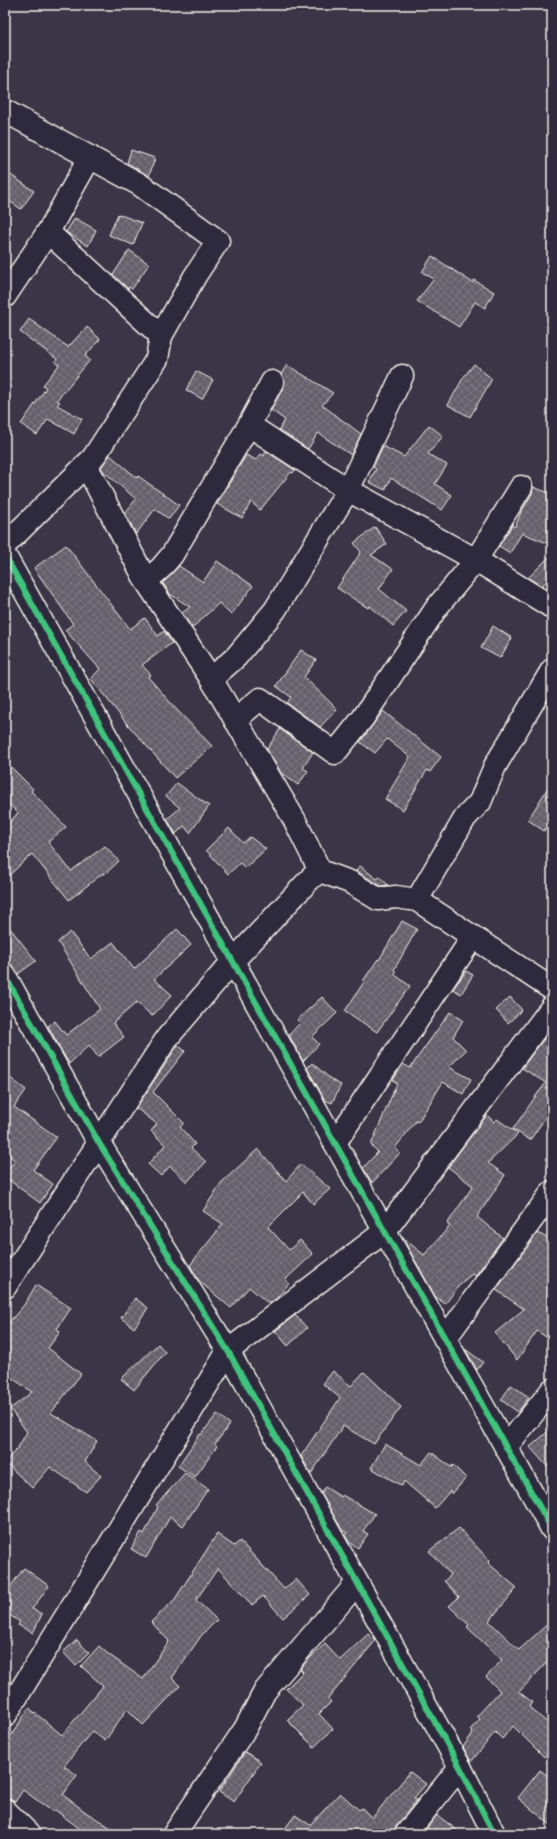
<svg xmlns="http://www.w3.org/2000/svg" width="557" height="1839" font-family="'Architects Daughter',sans-serif">
	<style>
		.building { fill: url(#building-cross-hatch); stroke: #f4f1e8 }
		.lines { fill: none; stroke-linecap: round; stroke-linejoin: round }
		.street-casing { stroke: #f4f1e8; stroke-width: 25 }
		.street { stroke: #2f2a3d; stroke-width: 22 }
		.cycleway-casing { stroke: #2f2a3d; stroke-width: 8 }
		.cycleway { stroke: #40c37c; stroke-width: 6 }
	</style>
	<defs>
		<pattern id="building-cross-hatch" width="8" height="8" patternUnits="userSpaceOnUse"><rect width="8" height="8" fill="#65616c"/><path d="M0 0l8 8M0 8l8-8" fill="none" stroke="#7c7881"/></pattern>
	</defs>
	<rect width="100%" height="100%" fill="#3b3647"/>
	<filter id="ink" filterUnits="userSpaceOnUse"><feTurbulence type="fractalNoise" baseFrequency=".025" numOctaves="2"/><feDisplacementMap in="SourceGraphic" scale="8" xChannelSelector="R" yChannelSelector="G"/><feConvolveMatrix kernelMatrix="1 2 1 2 8 2 1 2 1" color-interpolation-filters="sRGB"/></filter>
	<g filter="url(#ink)">
		<g class="building">
			<path d="M131 150 155 158 149 176 127 163Z"/>
			<path d="M5 171 34 191 21 209 5 198Z"/>
			<path d="M118 214 142 223 133 245 109 235Z"/>
			<path d="M75 218 96 230 88 246 66 232Z"/>
			<path d="M129 250 149 264 132 289 129 287 128 289 113 275Z"/>
			<path d="M432 256 473 283 474 280 494 292 485 308 475 302 459 327 417 301 434 279 422 272Z"/>
			<path d="M29 319 68 347 87 327 100 339 85 356 90 360 57 400 60 402 57 405 82 419 74 434 48 419 37 435 21 424 46 388 43 385 59 365 55 362 57 359 20 332Z"/>
			<path d="M474 364 492 379 470 417 448 405 463 378Z"/>
			<path d="M287 365 333 393 322 405 361 434 351 455 318 433 308 449 279 430 285 420 271 410 283 388 284 381 281 374Z"/>
			<path d="M196 371 213 380 202 399 186 390Z"/>
			<path d="M429 425 443 436 428 454 447 465 435 484 452 495 442 510 391 478 385 490 369 482 376 469 373 467 383 446 404 457Z"/>
			<path d="M266 451 295 470 293 473 291 472 260 510 251 502 242 518 217 504 246 455 256 460 261 454 264 456Z"/>
			<path d="M110 455 137 478 138 476 179 505 169 519 155 509 136 534 125 513 136 499 103 471 101 467Z"/>
			<path d="M533 487 552 494V545L522 533 510 553 499 546 512 525 515 527 521 512 532 494Z"/>
			<path d="M375 527 387 544 371 555 393 569 379 589 406 611 393 626 370 606 368 608 337 588 361 552 354 543Z"/>
			<path d="M66 545 130 629 145 618 158 636 164 631 172 643 142 665 151 675 148 677 176 709 212 746 175 778 128 725 91 679 100 669 65 630 73 624 34 568Z"/>
			<path d="M552 554V576L542 586 528 578Z"/>
			<path d="M217 561 253 586 231 615 219 603 192 628 182 613 190 607 170 594 163 583 179 566 203 582Z"/>
			<path d="M493 626 512 638 500 658 481 648Z"/>
			<path d="M301 650 316 660 304 677 337 709 320 727 287 703 291 697 276 686Z"/>
			<path d="M383 711 441 757 430 772 427 770 403 810 385 799 410 757 387 739 375 753 360 742Z"/>
			<path d="M280 729 313 752 303 768 308 771 298 785 281 773 267 749Z"/>
			<path d="M5 761 33 789 31 791 66 827 48 842 71 871 105 846 119 861 104 875 103 873 69 900 32 854 5 879V827L18 813 5 800Z"/>
			<path d="M552 781V819L544 831 528 820Z"/>
			<path d="M177 783 209 806 190 833 184 826 176 834 167 819 180 808 166 796Z"/>
			<path d="M229 828 243 843 250 837 266 849 245 868 240 863 228 874 206 850Z"/>
			<path d="M360 866 377 879 380 877 388 885 381 886 356 871Z"/>
			<path d="M402 921 417 929 394 970 396 972 394 974 410 986 377 1032 345 1011 364 982 363 981 378 959 379 960Z"/>
			<path d="M5 922 36 961 18 974 12 965 5 964Z"/>
			<path d="M177 929 191 945 154 979 172 995 152 1016 137 1002 113 1023 124 1037 98 1057 89 1045 69 1064 48 1026 55 1021 66 1035 100 1009 58 942 70 932 91 959 113 942 134 969Z"/>
			<path d="M466 971 473 975 461 994 453 989Z"/>
			<path d="M322 997 337 1013 312 1037 319 1044 303 1061 289 1035 300 1023 297 1020Z"/>
			<path d="M510 997 522 1010 508 1023 496 1010Z"/>
			<path d="M450 1012 463 1020 453 1037 466 1050 449 1067 471 1079 463 1094 443 1082 418 1122 416 1121 395 1148 400 1153 372 1183 363 1168 378 1152 371 1145 397 1083 393 1080 403 1064 410 1068Z"/>
			<path d="M552 1028V1108L530 1140 513 1129 538 1093 546 1083 522 1068Z"/>
			<path d="M178 1045 185 1051 153 1092 184 1123 180 1127 195 1144 191 1148 206 1162 187 1182 170 1166 161 1176 148 1164 165 1145 151 1131 157 1124 136 1108Z"/>
			<path d="M312 1063 333 1081 341 1085 332 1103 325 1100 307 1068Z"/>
			<path d="M5 1074 26 1090 14 1107 57 1137 33 1170 53 1184 40 1203 5 1177V1173L15 1161 5 1150Z"/>
			<path d="M487 1115 494 1122 497 1119 518 1134 488 1163 505 1175 477 1217 503 1238 475 1276 472 1274 461 1283 445 1304 435 1296 402 1237 424 1255 450 1226 447 1224 473 1186 448 1167Z"/>
			<path d="M258 1149 286 1181 301 1164 330 1189 313 1204 303 1192 268 1227 289 1250 300 1240 313 1254 285 1280 289 1283 277 1298 269 1304 249 1287 231 1308 199 1281 190 1265 223 1224 203 1211 221 1183Z"/>
			<path d="M537 1233 552 1240V1341L537 1331 517 1360 495 1333 524 1309 496 1290Z"/>
			<path d="M36 1285 71 1308 57 1329 60 1332 48 1348 81 1374 51 1413 97 1441 85 1462 101 1476 86 1492 50 1467 32 1488 5 1462 17 1449 27 1432 10 1409 32 1392 5 1373V1327L24 1305Z"/>
			<path d="M135 1298 148 1308 134 1328 121 1318Z"/>
			<path d="M295 1315 307 1328 288 1346 275 1331Z"/>
			<path d="M158 1344 165 1352 134 1390 121 1379Z"/>
			<path d="M465 1349 483 1362 477 1370Z"/>
			<path d="M333 1371 351 1386 364 1372 401 1407 374 1444 343 1426 311 1474 301 1456 340 1398 323 1384Z"/>
			<path d="M511 1385 529 1397 518 1412 501 1400Z"/>
			<path d="M217 1414 230 1424 215 1444 217 1446 195 1477 178 1466 200 1434 201 1435Z"/>
			<path d="M552 1428V1472L530 1447Z"/>
			<path d="M385 1444 421 1465 431 1452 451 1467 453 1465 466 1478 452 1494 450 1491 435 1508 404 1481 402 1486 371 1468Z"/>
			<path d="M185 1473 208 1489 183 1526 170 1517 146 1558 131 1549 141 1532 144 1534 158 1507 156 1505Z"/>
			<path d="M325 1487 341 1497 342 1495 375 1514 363 1531 368 1534 358 1548 349 1542 345 1535 347 1533 342 1530 321 1493Z"/>
			<path d="M459 1528 490 1561 488 1563 517 1588 489 1621 519 1650 552 1620V1657L519 1692 532 1702 529 1707 552 1727V1747L544 1757 513 1726 502 1739 495 1732 471 1762 463 1747 473 1733 470 1730 480 1719 477 1716 500 1691 486 1677 502 1660 467 1627 469 1625 449 1606 459 1597 444 1581 451 1575 429 1551Z"/>
			<path d="M217 1534 234 1546 240 1541 284 1589 296 1579 310 1595 283 1618 263 1596 252 1605 218 1568 196 1600 217 1620 201 1636 172 1678 180 1686 143 1725 127 1709 105 1741 92 1731 64 1766 77 1775 63 1795 87 1813 121 1834H87L55 1810 53 1812 23 1790 15 1802 5 1798V1745L29 1708 62 1735 103 1686 81 1666 99 1646 108 1654 143 1679 169 1641 151 1622 175 1599Z"/>
			<path d="M24 1568 49 1586 32 1609 42 1614 33 1633 18 1625 20 1622 5 1612V1594Z"/>
			<path d="M368 1634 375 1641 328 1699 331 1702 319 1714 333 1729 314 1747 287 1720 303 1705 286 1689 303 1672 300 1669 310 1658 325 1644 340 1660Z"/>
			<path d="M77 1640 89 1653 76 1666 63 1652Z"/>
			<path d="M245 1752 261 1762 234 1802 219 1792Z"/>
			<path d="M540 1770 552 1779V1826L518 1798Z"/>
			<path d="M410 1772 426 1784 414 1798 417 1800 396 1826 394 1834H281L295 1815 310 1825 340 1793 359 1810 362 1808 372 1818Z"/>
			<path d="M437 1815 462 1834H422Z"/>
		</g>
		<g class="lines">
			<defs>
				<g id="street">
					<path d="M5 111 139 184 218 241 195 276 161 336 157 359 93 458 5 545"/>
					<path d="M48 232 161 336"/>
					<path d="M5 296 48 232 90 157"/>
					<path d="M249 425 348 490 476 560 552 607"/>
					<path d="M86 465 146 581 210 677 294 819 320 871"/>
					<path d="M5 556 552 1529"/>
					<path d="M146 581 161 568 172 555 249 425 272 382"/>
					<path d="M211 679 236 657 275 610 348 490 402 376"/>
					<path d="M235 720 260 699 335 753 363 718 437 607 476 560 521 487"/>
					<path d="M417 900 465 818 480 802 495 766 552 670"/>
					<path d="M5 976 99 1143 228 1351 460 1767 494 1834"/>
					<path d="M335 1143 473 937"/>
					<path d="M5 1287 167 1038 233 961 311 878 320 871 350 882 378 899 396 897 417 900 552 989"/>
					<path d="M445 1339 552 1192"/>
					<path d="M506 1447 552 1390"/>
					<path d="M5 1716 228 1351 385 1231 552 1007"/>
					<path d="M5 1810 29 1834"/>
					<path d="M174 1834 245 1729 265 1691 357 1583"/>
					<path d="M406 1834 460 1767"/>
				</g>
			</defs>
			<use href="#street" class="street-casing"/>
			<use href="#street" class="street"/>
			<defs>
				<g id="cycleway">
					<path d="M5 556 552 1529"/>
					<path d="M5 976 99 1143 228 1351 460 1767 494 1834"/>
				</g>
			</defs>
			<use href="#cycleway" class="cycleway-casing"/>
			<use href="#cycleway" class="cycleway"/>
		</g>
	</g>
	<rect width="557" height="1839" fill="none" stroke="#2f2a3d" stroke-width="20"/>
	<rect x="10" y="10" width="537" height="1819" fill="none" stroke="#f4f1e8" stroke-width="1.5" filter="url(#ink)"/>
</svg>
